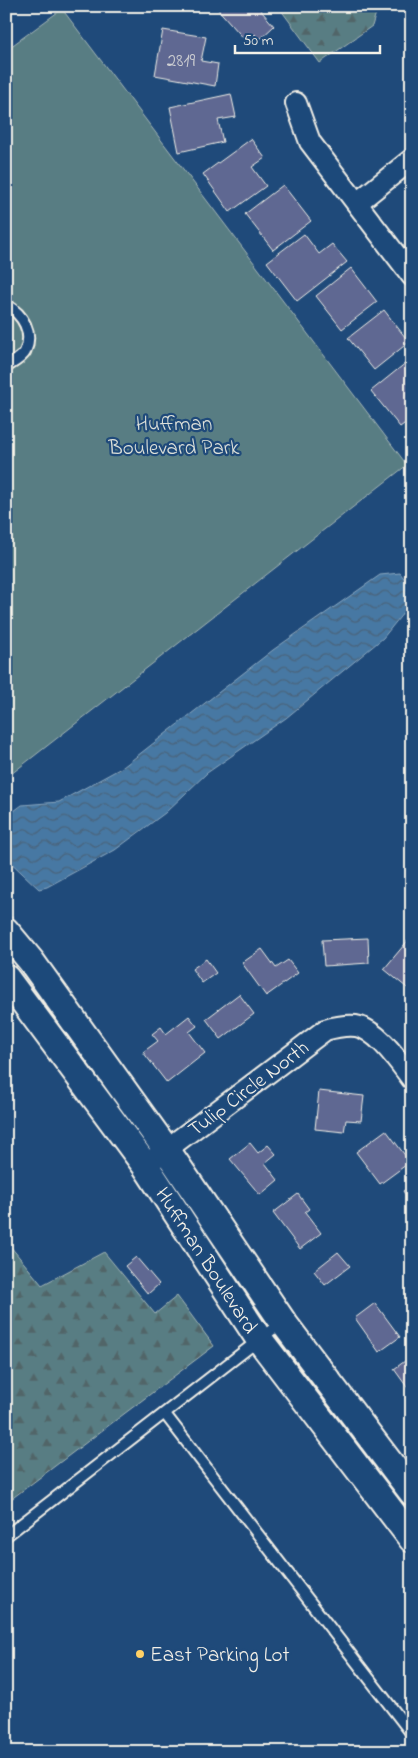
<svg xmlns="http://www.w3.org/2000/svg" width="418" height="1758" font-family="'Indie Flower',sans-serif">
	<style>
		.forest { fill: url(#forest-firs); stroke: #a6b7b6 }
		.green { fill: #587d83; stroke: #a6b7b6 }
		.water { fill: url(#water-waves); stroke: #8ca8bf }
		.building { fill: #5e6892; stroke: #f4f1e8 }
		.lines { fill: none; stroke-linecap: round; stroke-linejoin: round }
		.service-casing { stroke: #f4f1e8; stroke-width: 14 }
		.minor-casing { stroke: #f4f1e8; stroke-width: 24 }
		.tertiary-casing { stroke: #f4f1e8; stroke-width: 30 }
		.service { stroke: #1f4a7a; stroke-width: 10 }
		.minor { stroke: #1f4a7a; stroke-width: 20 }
		.tertiary { stroke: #1f4a7a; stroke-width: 26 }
		.poi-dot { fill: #ffd166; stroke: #1f4a7a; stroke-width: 2 }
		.labels { text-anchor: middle; stroke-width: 4.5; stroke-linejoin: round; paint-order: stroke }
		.number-label { font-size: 19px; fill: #cecfd2 }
		.park-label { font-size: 21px; fill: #dde0d9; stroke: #1f4a7a }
		.street-label { font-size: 21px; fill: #f4f1e8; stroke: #1f4a7a }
		.poi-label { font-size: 21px; fill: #f4f1e8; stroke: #1f4a7a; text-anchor: start }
	</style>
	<defs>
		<pattern id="forest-firs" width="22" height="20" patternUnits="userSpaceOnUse" patternTransform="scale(1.25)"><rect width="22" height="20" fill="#587d83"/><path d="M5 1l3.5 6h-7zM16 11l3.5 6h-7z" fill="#516568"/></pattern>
		<pattern id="water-waves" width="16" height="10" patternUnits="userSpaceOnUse" patternTransform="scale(1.25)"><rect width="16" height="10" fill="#4778a3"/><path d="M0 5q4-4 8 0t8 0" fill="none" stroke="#486279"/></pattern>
	</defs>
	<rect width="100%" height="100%" fill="#1f4a7a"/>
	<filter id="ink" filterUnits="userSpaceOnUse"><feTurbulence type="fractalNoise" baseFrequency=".02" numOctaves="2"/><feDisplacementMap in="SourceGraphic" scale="10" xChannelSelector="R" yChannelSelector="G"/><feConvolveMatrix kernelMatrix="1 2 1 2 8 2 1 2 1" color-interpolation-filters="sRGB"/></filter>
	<g filter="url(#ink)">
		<g class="forest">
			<path d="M278 6H378L372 26 320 63Z"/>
			<path d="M6 1241 42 1285 104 1252 155 1314 177 1296 214 1346 6 1503Z"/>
		</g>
		<path class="green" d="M62 9 407 465 6 778V50Z"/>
		<path class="water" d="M400 573 410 586 412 602 383 638 286 718 207 773 165 813 115 850 47 887 39 889 6 858V817L22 805 59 802 123 767 273 650 380 575Z"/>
		<g class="building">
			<path d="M215 6H257L274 26 259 40 255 34 247 42Z"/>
			<path d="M163 30 206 37 201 61 218 64 215 86 155 75Z"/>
			<path d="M231 94 236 117 218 120 223 142 179 152 170 107Z"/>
			<path d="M251 139 265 158 252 167 266 186 230 212 203 174Z"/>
			<path d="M283 185 311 221 273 250 245 214Z"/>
			<path d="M304 234 319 254 332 244 347 262 297 301 267 262Z"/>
			<path d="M351 268 377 302 342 329 316 296Z"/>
			<path d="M384 310 409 342 374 370 348 338Z"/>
			<path d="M412 358V418L400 427 371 391Z"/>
			<path d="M368 938 369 963 324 966 322 940Z"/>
			<path d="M410 938 412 940V992L384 969Z"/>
			<path d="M262 949 276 968 288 960 298 973 266 996 242 963Z"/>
			<path d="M206 959 216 973 202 983 192 969Z"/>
			<path d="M239 994 254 1014 221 1039 206 1019Z"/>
			<path d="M189 1016 197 1026 189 1032 205 1053 167 1083 143 1052 158 1041 152 1034 161 1027 166 1034Z"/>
			<path d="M319 1091 364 1096 361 1121 346 1120 344 1132 315 1129Z"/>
			<path d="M386 1130 410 1162 380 1184 356 1152Z"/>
			<path d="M250 1143 258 1153 268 1145 276 1154 265 1163 278 1180 260 1195 230 1159Z"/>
			<path d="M412 1185V1204L403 1191Z"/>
			<path d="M298 1194 309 1209 305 1212 321 1233 300 1249 273 1213Z"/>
			<path d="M338 1252 350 1266 325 1285 314 1271Z"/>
			<path d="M136 1257 159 1284 148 1294 125 1266Z"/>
			<path d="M375 1303 400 1337 379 1352 355 1318Z"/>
			<path d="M412 1356V1394L394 1369Z"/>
		</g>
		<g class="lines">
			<defs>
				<g id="service">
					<path d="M6 305C23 314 34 333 25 352 22 358 12 363 6 367"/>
					<path d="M165 1414 412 1734"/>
					<path d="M6 1536 282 1322"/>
				</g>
				<g id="minor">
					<path d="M296 103 310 142 412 276"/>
					<path d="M357 203 412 159"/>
					<path d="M155 1158 325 1030C335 1027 345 1025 356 1026 378 1030 399 1062 412 1079"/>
				</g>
				<g id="tertiary">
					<path d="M6 931 31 961 166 1149 283 1322 412 1492"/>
					<path d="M6 978 145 1165 259 1339 412 1539"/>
				</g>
			</defs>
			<use href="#service" class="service-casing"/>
			<use href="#minor" class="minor-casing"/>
			<use href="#tertiary" class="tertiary-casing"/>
			<use href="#service" class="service"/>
			<use href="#minor" class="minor"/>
			<use href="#tertiary" class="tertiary"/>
		</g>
	</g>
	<circle class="poi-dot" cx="140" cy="1654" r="5"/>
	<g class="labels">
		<g class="number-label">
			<text x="181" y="66">2819</text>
		</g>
		<g class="park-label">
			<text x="174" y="430">Huffman<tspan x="174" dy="24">Boulevard Park</tspan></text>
		</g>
		<g class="street-label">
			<text transform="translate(248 1088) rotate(-37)" y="7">Tulip Circle North</text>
			<text transform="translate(207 1260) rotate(57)" y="7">Huffman Boulevard</text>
		</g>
		<g class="poi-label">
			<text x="150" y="1661">East Parking Lot</text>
		</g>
	</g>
	<rect width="418" height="1758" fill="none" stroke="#1f4a7a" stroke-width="25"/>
	<rect x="12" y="12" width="393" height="1733" fill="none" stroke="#f4f1e8" stroke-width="2" filter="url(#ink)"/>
	<path d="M235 45v8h145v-8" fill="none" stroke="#f4f1e8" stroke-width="2.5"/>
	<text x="243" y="45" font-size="15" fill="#f4f1e8" stroke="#1f4a7a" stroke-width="4" paint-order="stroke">50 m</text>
</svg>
